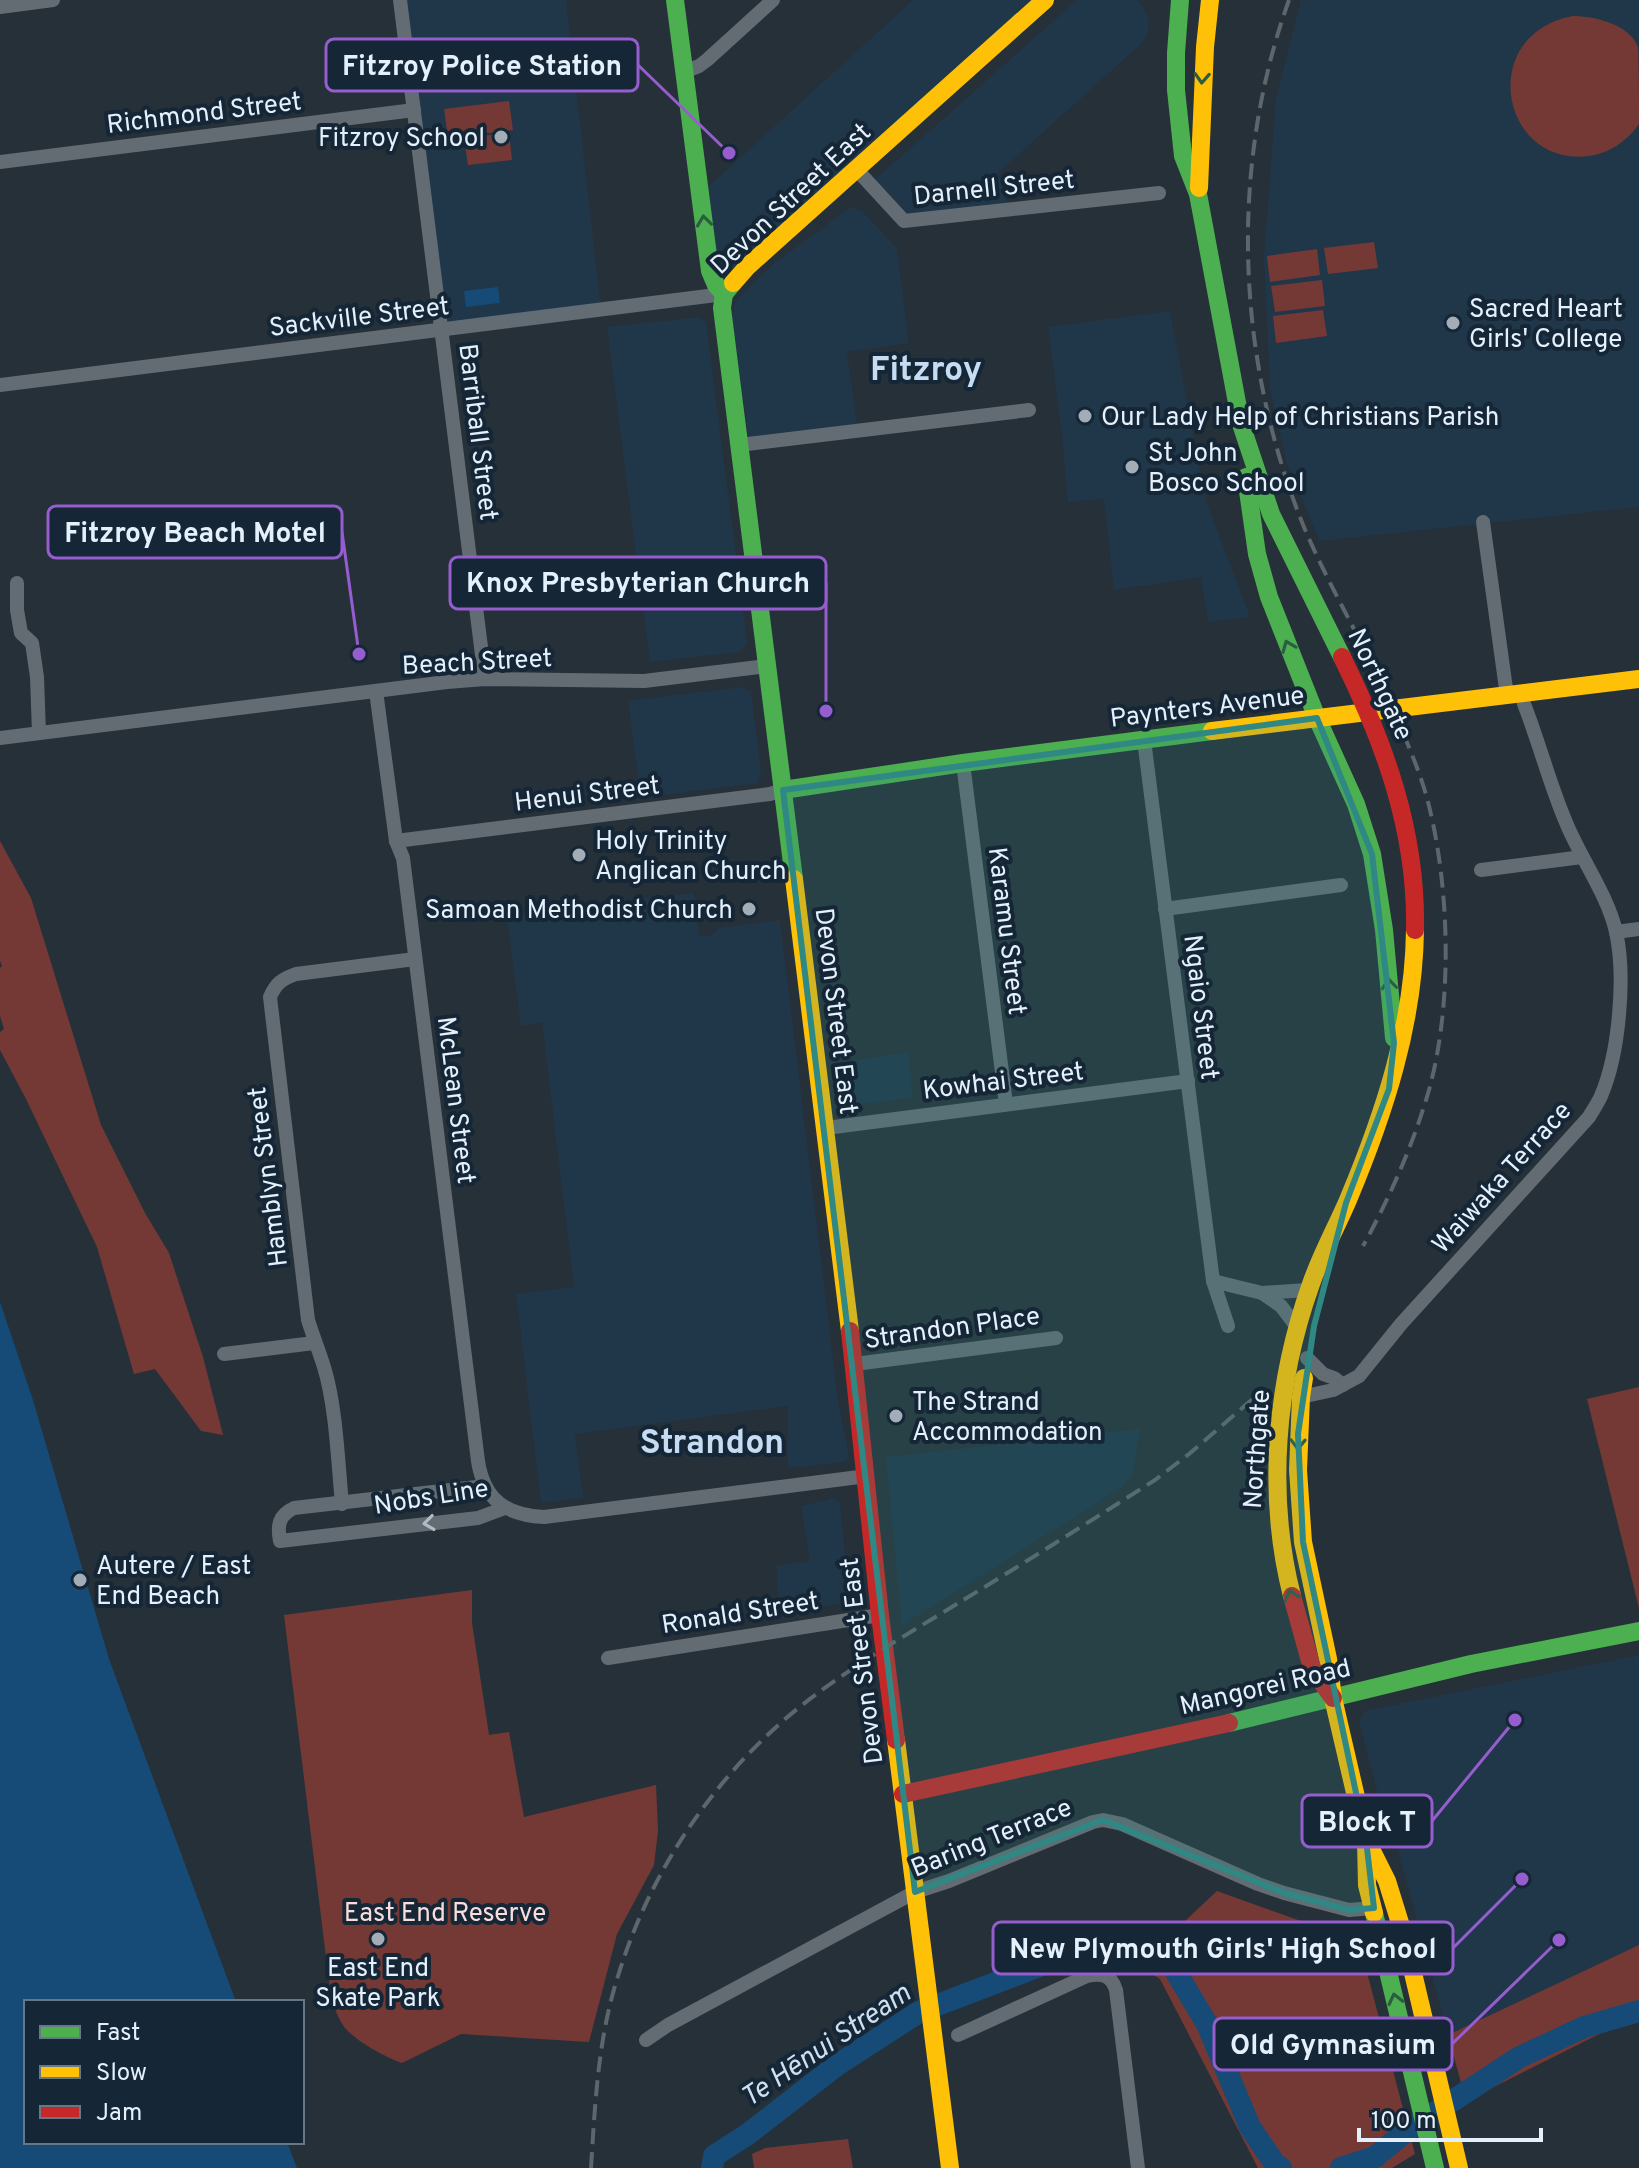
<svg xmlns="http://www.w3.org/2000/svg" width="1639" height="2168" font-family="Overpass,sans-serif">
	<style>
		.built { fill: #203649 }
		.green { fill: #753935 }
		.water { fill: #154b76 }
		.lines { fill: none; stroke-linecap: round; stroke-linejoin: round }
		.river { stroke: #154b76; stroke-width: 22 }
		.street { stroke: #636c73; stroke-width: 14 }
		.fast { stroke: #4caf50; stroke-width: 18 }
		.slow { stroke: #ffc107; stroke-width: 18 }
		.jam { stroke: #c62828; stroke-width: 18 }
		.rail { stroke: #5d666d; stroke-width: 4; stroke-dasharray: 16 8; stroke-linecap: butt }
		.oneway { stroke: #2b5d40 }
		.oneway2 { stroke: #b0bbc5 }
		.marked { fill: #2f8883; fill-opacity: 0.2; stroke: #2f8883; stroke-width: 6; stroke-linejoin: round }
		.poi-dot { fill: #a2adb7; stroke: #152636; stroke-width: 3 }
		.labels { text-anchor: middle; stroke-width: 8; stroke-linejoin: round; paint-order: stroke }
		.street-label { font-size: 26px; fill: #e4f0fb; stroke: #152636 }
		.poi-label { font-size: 26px; fill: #e4f0fb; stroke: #152636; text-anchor: start }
		.park-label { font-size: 26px; fill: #f8ddda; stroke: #152636 }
		.water-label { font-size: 28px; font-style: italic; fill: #cfe0f2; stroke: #152636 }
		.district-label { font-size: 34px; font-weight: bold; fill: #c5dcf2; stroke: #152636 }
		.leader { fill: none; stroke: #955dce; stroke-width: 3 }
		.callout-dot { fill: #955dce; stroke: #152636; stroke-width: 3 }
		.callout { fill: #152636; stroke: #955dce; stroke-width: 3 }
		.callout-label { font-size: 28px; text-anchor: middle; font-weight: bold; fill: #e4f0fb }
	</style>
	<rect width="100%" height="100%" fill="#263039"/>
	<g class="built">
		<path d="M406 0H566L601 309 442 327Z"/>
		<path d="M913 0H1034L1035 5 731 270 717 273 708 187Z"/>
		<path d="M1077 0H1137L1143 7 1149 20 1148 34 1141 44 998 173 1007 203 902 218 871 183Z"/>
		<path d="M1301 0H1639V507L1320 541 1287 464 1270 390 1264 256 1276 98Z"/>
		<path d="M851 207 861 210 897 248 909 343 847 352 858 432 750 448 732 317 734 306 738 298 776 262Z"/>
		<path d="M1170 311 1206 501 1250 617 1208 622 1201 577 1114 590 1104 499 1068 502 1062 435 1048 327Z"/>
		<path d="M699 317 706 322 747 643 740 652 650 662 607 327Z"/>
		<path d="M743 687 751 692 761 774 757 783 641 798 628 701Z"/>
		<path d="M694 893 699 936H710L719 928 780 920 838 1400 849 1457 845 1462 788 1468V1406L575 1434 583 1498 541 1503 516 1294 574 1287 542 1023 521 1026 507 919 548 911 549 908Z"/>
		<path d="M908 1052 913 1098 850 1105 841 1101 837 1063Z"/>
		<path d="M1140 1429 1132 1476 1121 1488 902 1625 886 1457Z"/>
		<path d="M834 1498 840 1503 850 1601 780 1616 776 1566 810 1561 801 1506Z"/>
		<path d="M1639 1655V1945L1448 2035 1388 1813 1379 1799 1359 1721 1364 1711Z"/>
	</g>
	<g class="green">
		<path d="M1573 16C1594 16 1629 24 1638 47 1639 57 1639 110 1639 124 1627 141 1610 153 1589 156 1500 167 1476 34 1573 16Z"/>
		<path d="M509 101 513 130 448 138 444 109Z"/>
		<path d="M509 133 512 160 468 165 464 138Z"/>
		<path d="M1374 242 1378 268 1328 274 1324 248Z"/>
		<path d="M1317 249 1320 275 1270 282 1267 256Z"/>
		<path d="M1322 280 1325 306 1275 312 1271 286Z"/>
		<path d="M1323 310 1327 336 1276 343 1273 316Z"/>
		<path d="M0 841 31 898 101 1125 145 1213 169 1253 203 1357 223 1435 201 1431 155 1369 134 1374 97 1247 25 1097 0 1050V1032L4 1029 0 1016V968L2 966 0 961Z"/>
		<path d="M1639 1387V1608L1587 1399Z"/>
		<path d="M472 1590V1623L489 1735 509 1732 524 1817 656 1785 658 1831 654 1865 617 1934 589 2042 461 2034 402 2063C387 2058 362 2044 350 2033 340 2025 335 2009 331 1998L284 1615Z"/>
		<path d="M1217 1891 1351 1939 1360 1946 1415 2154 1392 2168H1258L1160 1979 1138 1965Z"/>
		<path d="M1639 1945V2014L1466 2101 1448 2035Z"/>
		<path d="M848 2139 853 2168H754L752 2154 765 2148Z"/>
	</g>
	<g class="water">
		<path d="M498 287 500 303 466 307 464 291Z"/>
		<path d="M0 1302 32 1397 109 1659 236 2002H26V2142H287L297 2168H0Z"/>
	</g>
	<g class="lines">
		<g class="river">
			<path d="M712 2168 714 2156 748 2134 837 2065 919 2012 1084 1949 1136 1944 1167 1957 1207 2024 1250 2127 1275 2164 1281 2168"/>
			<path d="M1341 2168 1375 2157 1405 2132 1518 2058 1584 2027 1639 2011"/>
		</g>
		<g class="street">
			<path d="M400 0 485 679"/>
			<path d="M0 7 53 0"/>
			<path d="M684 72 699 66 707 60 773 0"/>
			<path d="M0 162 414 110"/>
			<path d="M857 170 904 221 1159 193"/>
			<path d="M0 385 724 294"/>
			<path d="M739 445 1029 410"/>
			<path d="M1483 522 1507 696"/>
			<path d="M17 583V610L21 633 32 643 37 677 39 733"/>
			<path d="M376 691 396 841 403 858 478 1461C484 1500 506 1515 544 1517L867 1476"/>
			<path d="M0 738 447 682 485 679 644 681 767 666"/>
			<path d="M1144 740 1213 1281 1228 1326"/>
			<path d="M963 763 1006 1104"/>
			<path d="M396 841 770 794 783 790"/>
			<path d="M1481 870 1582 857"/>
			<path d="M1165 909 1341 885"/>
			<path d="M1616 932 1639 929"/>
			<path d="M826 1128 1188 1081"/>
			<path d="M1213 1281 1262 1293 1308 1290"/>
			<path d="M1262 1293 1281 1306 1297 1327"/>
			<path d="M224 1354 314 1343"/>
			<path d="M1307 1358 1323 1374 1334 1378 1343 1385"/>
			<path d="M855 1364 1056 1338"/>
			<path d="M1301 1397 1333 1390 1359 1376 1401 1324 1589 1117C1593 1110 1598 1103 1601 1096 1619 1054 1626 977 1616 932 1608 895 1579 856 1565 820 1549 782 1539 742 1524 704L1522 694"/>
			<path d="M485 1486 294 1508C279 1515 277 1525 280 1541L478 1518 505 1508"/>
			<path d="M342 1504C338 1462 336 1406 324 1367 319 1351 313 1336 308 1320L270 997C276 983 282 979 296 974L415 959"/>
			<path d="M608 1658 880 1615"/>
			<path d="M958 2035 1087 1976C1101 1973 1111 1974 1116 1990L1138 2168"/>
			<path d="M646 2040 668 2025 915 1892 949 1881 1093 1822 1103 1820 1122 1824 1258 1884 1284 1893 1349 1910 1374 1908"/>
		</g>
		<g class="fast">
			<path d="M675 0 710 271 716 285 724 294"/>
			<path d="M1180 0 1176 53V90L1183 156 1198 194 1241 424 1271 514 1342 657"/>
			<path d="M733 283 724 294 722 308 794 879"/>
			<path d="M1246 477 1257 554 1269 597 1317 718 1356 804 1372 854 1384 930 1394 1038"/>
			<path d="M783 790 963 763 1212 731"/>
			<path d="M1229 1723 1471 1664 1639 1631"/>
			<path d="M1374 1913 1435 2168"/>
		</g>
		<g class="slow">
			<path d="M1199 188 1205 47 1210 0"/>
			<path d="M733 283 747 267 1045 0"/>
			<path d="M1212 731 1639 679"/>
			<path d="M794 879 850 1331"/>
			<path d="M1304 1378 1301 1397 1298 1470 1303 1542 1328 1659 1333 1698 1366 1840 1367 1885 1374 1913"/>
			<path d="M1292 1596C1266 1494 1276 1382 1311 1284 1321 1255 1336 1228 1348 1200 1384 1114 1414 1024 1415 930"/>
			<path d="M896 1740 950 2168"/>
			<path d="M1369 1845 1387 1881 1405 1939 1459 2168"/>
		</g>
		<g class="jam">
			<path d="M1342 657C1385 744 1417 832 1415 930"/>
			<path d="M850 1331 880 1615 896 1740"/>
			<path d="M1292 1596 1312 1668 1333 1698"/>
			<path d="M903 1794 1229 1723"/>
		</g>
		<g class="rail">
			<path d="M1289 0C1230 164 1236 350 1298 512 1322 575 1359 633 1386 695 1401 728 1417 763 1427 798 1450 885 1453 1003 1429 1090 1413 1145 1390 1197 1363 1246"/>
			<path d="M591 2168C595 2104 598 2038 618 1976 648 1878 706 1788 784 1720 837 1674 905 1636 965 1599 1029 1560 1092 1520 1155 1480L1189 1454 1255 1397"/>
		</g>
	</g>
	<defs><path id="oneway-chevron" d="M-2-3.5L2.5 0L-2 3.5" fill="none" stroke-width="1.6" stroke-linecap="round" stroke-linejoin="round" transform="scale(2)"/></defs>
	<g class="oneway">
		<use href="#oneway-chevron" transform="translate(1202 78) rotate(93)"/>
		<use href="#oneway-chevron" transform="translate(704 221) rotate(-97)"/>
		<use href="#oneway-chevron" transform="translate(1288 646) rotate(-112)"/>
		<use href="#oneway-chevron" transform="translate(1389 984) rotate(-96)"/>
		<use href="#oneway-chevron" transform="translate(1298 1444) rotate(91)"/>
		<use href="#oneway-chevron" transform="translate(1291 1595) rotate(-106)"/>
		<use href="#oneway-chevron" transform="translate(1395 1999) rotate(-103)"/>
	</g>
	<use class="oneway2" href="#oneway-chevron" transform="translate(429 1523) rotate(173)"/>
	<path class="marked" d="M1317 718 1372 854 1394 1043 1389 1089 1346 1203 1314 1326 1298 1434 1303 1542 1366 1840 1374 1908 1349 1910 1284 1893 1103 1820 915 1892 783 790Z"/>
	<g class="poi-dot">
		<circle cx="501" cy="137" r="8"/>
		<circle cx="1453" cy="323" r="8"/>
		<circle cx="1085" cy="416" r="8"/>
		<circle cx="1132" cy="467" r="8"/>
		<circle cx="579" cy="855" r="8"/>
		<circle cx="749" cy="909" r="8"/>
		<circle cx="896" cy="1416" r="8"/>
		<circle cx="80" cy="1580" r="8"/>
		<circle cx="378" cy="1939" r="8"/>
	</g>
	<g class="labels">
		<g class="street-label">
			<text transform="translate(204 112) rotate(-7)" y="9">Richmond Street</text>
			<text transform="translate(994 187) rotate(-6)" y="9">Darnell Street</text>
			<text transform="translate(790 198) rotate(-43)" y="9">Devon Street East</text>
			<text transform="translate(359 316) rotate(-7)" y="9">Sackville Street</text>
			<text transform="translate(479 432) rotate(83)" y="9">Barriball Street</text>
			<text transform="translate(477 661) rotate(-3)" y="9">Beach Street</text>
			<text transform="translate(1381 684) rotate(65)" y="9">Northgate</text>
			<text transform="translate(1207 706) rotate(-7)" y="9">Paynters Avenue</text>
			<text transform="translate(587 793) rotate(-7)" y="9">Henui Street</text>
			<text transform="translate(1008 931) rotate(83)" y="9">Karamu Street</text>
			<text transform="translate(1202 1007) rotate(83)" y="9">Ngaio Street</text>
			<text transform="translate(837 1011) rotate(83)" y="9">Devon Street East</text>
			<text transform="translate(1003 1080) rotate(-7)" y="9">Kowhai Street</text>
			<text transform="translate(457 1100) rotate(83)" y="9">McLean Street</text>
			<text transform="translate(267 1177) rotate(-97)" y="9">Hamblyn Street</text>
			<text transform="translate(1501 1177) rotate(-48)" y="9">Waiwaka Terrace</text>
			<text transform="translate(952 1327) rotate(-8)" y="9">Strandon Place</text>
			<text transform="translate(1256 1449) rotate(-86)" y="9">Northgate</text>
			<text transform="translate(431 1496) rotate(-9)" y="9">Nobs Line</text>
			<text transform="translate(740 1612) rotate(-9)" y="9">Ronald Street</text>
			<text transform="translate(861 1661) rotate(-97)" y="9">Devon Street East</text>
			<text transform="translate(1265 1686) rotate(-13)" y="9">Mangorei Road</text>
			<text transform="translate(991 1837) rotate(-22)" y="9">Baring Terrace</text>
		</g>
		<g class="poi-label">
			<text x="485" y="146" text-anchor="end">Fitzroy School</text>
			<text x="1469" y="317">Sacred Heart<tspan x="1469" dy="30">Girls' College</tspan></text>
			<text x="1101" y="425">Our Lady Help of Christians Parish</text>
			<text x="1148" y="461">St John<tspan x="1148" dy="30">Bosco School</tspan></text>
			<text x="595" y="849">Holy Trinity<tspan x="595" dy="30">Anglican Church</tspan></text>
			<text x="733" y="918" text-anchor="end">Samoan Methodist Church</text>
			<text x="912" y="1410">The Strand<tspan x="912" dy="30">Accommodation</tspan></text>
			<text x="96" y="1574">Autere / East<tspan x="96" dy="30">End Beach</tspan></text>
			<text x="378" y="1976" text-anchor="middle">East End<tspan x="378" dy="30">Skate Park</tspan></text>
		</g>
		<g class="park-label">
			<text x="445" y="1921">East End Reserve</text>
		</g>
		<g class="water-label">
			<text transform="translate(825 2044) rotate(-34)" y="10">Te Hēnui Stream</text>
		</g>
		<g class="district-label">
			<text x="926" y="380">Fitzroy</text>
			<text x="712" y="1453">Strandon</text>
		</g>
	</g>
	<path class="leader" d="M729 153L638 65M359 654L342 532M826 711L826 583M1515 1720L1432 1821M1522 1879L1453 1948M1559 1940L1452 2044"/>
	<g class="callout-dot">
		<circle cx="729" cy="153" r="8"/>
		<circle cx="359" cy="654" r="8"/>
		<circle cx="826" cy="711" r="8"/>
		<circle cx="1515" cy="1720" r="8"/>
		<circle cx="1522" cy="1879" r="8"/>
		<circle cx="1559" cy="1940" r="8"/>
	</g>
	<g class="callout">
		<rect x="326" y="39" width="312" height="52" rx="8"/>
		<rect x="48" y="506" width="294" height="52" rx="8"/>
		<rect x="450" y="557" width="376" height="52" rx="8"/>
		<rect x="1302" y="1795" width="130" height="52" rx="8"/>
		<rect x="993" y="1922" width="460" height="52" rx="8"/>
		<rect x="1214" y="2018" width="238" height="52" rx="8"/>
	</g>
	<g class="callout-label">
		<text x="482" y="75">Fitzroy Police Station</text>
		<text x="195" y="542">Fitzroy Beach Motel</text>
		<text x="638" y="592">Knox Presbyterian Church</text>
		<text x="1367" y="1831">Block T</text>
		<text x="1223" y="1958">New Plymouth Girls' High School</text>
		<text x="1333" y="2054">Old Gymnasium</text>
	</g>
	<rect x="24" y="2000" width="280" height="144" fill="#152636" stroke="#687785" stroke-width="2"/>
	<rect x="40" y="2026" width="40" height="12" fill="#4caf50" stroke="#687785" stroke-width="2"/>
	<text x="96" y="2040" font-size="24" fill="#e4f0fb">Fast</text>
	<rect x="40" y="2066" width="40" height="12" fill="#ffc107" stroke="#687785" stroke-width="2"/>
	<text x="96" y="2080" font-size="24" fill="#e4f0fb">Slow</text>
	<rect x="40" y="2106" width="40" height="12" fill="#c62828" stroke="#687785" stroke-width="2"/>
	<text x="96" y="2120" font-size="24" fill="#e4f0fb">Jam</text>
	<path d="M1359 2128v12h182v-12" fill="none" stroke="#e4f0fb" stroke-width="4"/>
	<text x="1371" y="2128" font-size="24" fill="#e4f0fb" stroke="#152636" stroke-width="6" paint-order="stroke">100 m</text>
</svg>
